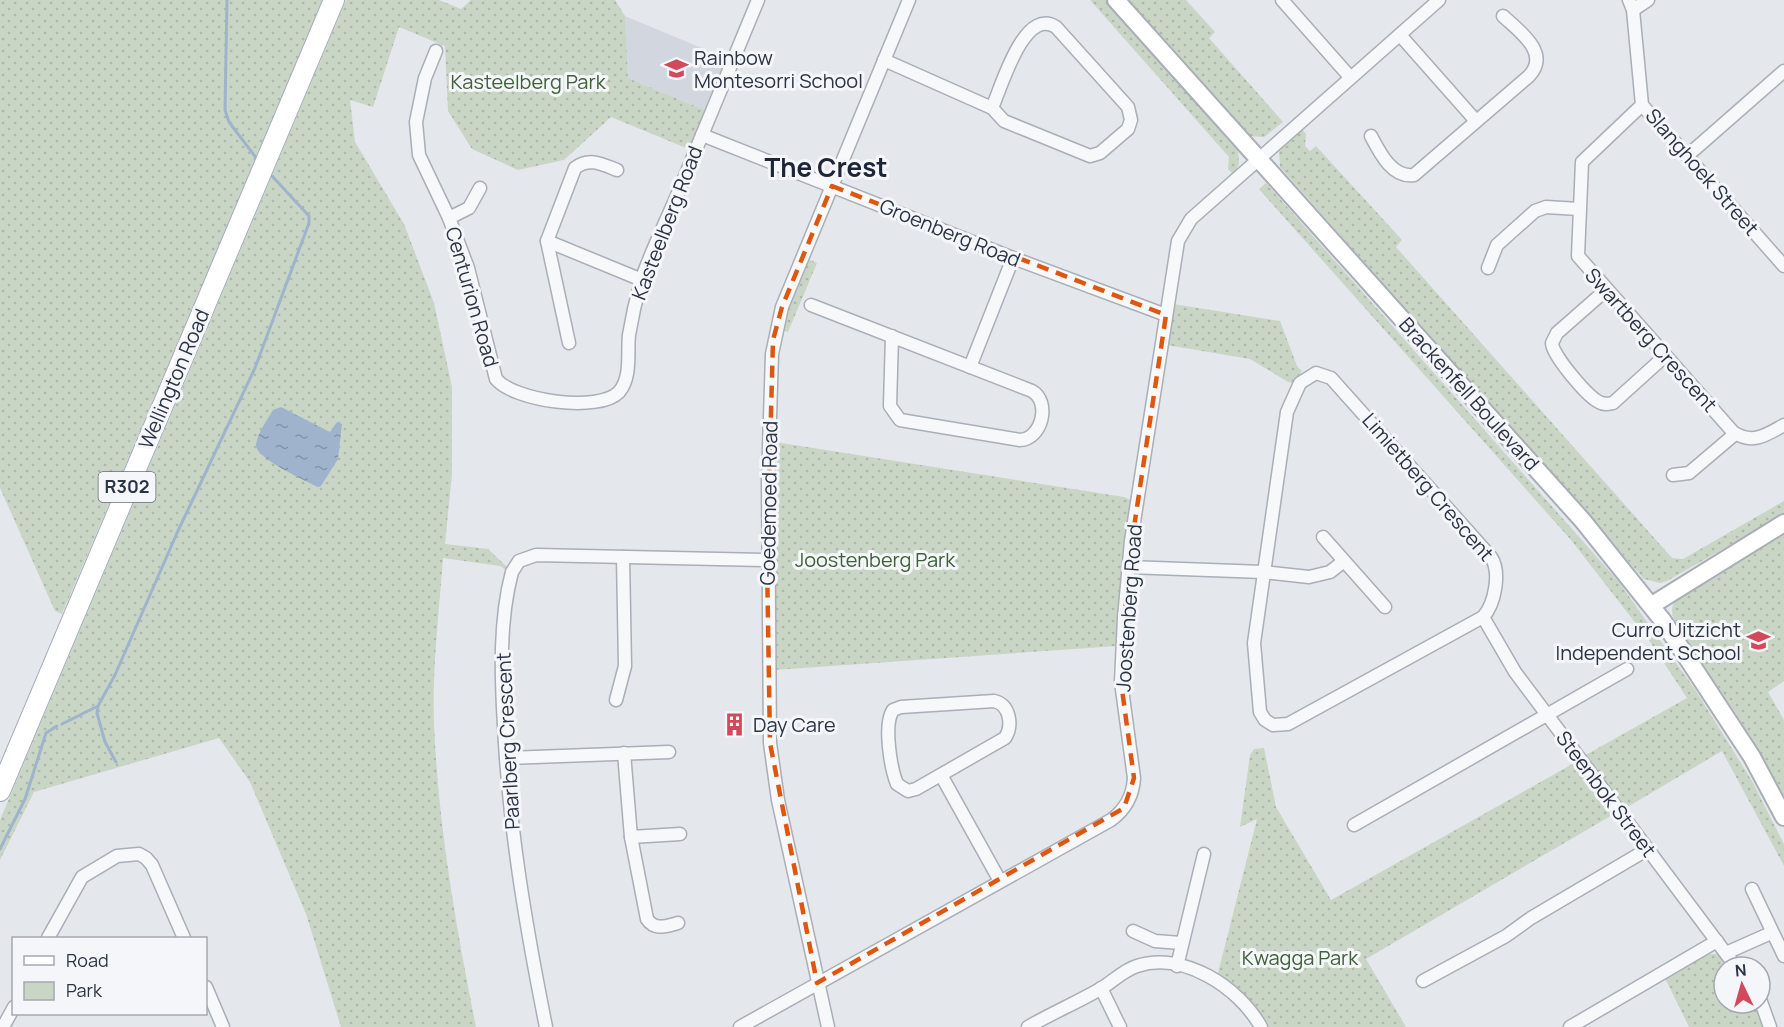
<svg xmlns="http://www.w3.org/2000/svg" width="1784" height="1027" font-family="Manrope,sans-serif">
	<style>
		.built { fill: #d2d6de }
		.green { fill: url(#green-dots) }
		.water { fill: url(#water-ripples) }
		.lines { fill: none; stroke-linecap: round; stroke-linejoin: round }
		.stream { stroke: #9fb4cc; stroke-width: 3 }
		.street-casing { stroke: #a9aeb7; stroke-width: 15 }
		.secondary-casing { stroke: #a9aeb7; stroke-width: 20 }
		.primary-casing { stroke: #a3abb8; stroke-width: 22 }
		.street { stroke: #f7f8fa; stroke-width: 12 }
		.secondary { stroke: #fff; stroke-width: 16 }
		.primary { stroke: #fff; stroke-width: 20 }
		.marked { fill: none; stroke: #df570f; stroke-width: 4.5; stroke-dasharray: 12 8; stroke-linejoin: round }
		.labels { text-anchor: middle; stroke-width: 6; stroke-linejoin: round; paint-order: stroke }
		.shield { fill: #f4f6f9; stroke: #676e7b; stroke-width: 1.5 }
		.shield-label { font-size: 18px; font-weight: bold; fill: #2b3445 }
		.poi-label { font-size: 20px; fill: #2b3445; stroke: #f4f6f9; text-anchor: start }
		.park-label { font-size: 20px; fill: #3f6138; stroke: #f4f6f9 }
		.street-label { font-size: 20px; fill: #2b3445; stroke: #f4f6f9 }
		.district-label { font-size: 26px; font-weight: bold; fill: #1d2536; stroke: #f4f6f9 }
	</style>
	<defs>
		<pattern id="green-dots" width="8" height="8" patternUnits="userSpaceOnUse" patternTransform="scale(1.5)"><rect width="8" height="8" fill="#c9d6c5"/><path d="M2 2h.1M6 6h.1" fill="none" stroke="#adb8ab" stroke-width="1.8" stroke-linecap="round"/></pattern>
		<pattern id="water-ripples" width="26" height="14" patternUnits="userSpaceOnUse" patternTransform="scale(1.5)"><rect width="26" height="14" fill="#9fb4cc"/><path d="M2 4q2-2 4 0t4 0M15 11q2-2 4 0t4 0" fill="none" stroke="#8293a7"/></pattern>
	</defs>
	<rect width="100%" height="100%" fill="#e4e7ec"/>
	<path class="built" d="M625 16 728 59 707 111 628 78Z"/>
	<g class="green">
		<path d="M0 0H324L62 614 55 611 0 488Z"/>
		<path d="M346 0H439L461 9 471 0H615L625 16 628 78 707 111 691 150 611 117 564 160 518 170 472 149 448 111 445 46 399 27 373 107 350 100 355 142 404 224 434 303 452 387V474L445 544 488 549 507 567 506 570 500 566 443 558C439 613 432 668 434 723 438 825 456 927 476 1027H341L306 914 250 782 219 738 34 792 0 860V820Z"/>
		<path d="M1090 0H1108L1238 148 1239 164 1234 175 1228 169 1229 157Z"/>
		<path d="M1124 0H1186L1215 32 1209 38 1283 122 1264 137 1247 136Z"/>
		<path d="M1301 128 1306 134 1305 146 1310 151 1316 146 1402 240 1396 247 1672 558 1683 559 1784 501V514L1667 581 1660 583 1644 579 1280 167 1279 151Z"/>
		<path d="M1266 183 1618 581 1696 691 1752 781 1784 844V866L1722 751 1624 809 1584 756 1687 698 1651 643 1571 540 1259 189Z"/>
		<path d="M808 259 817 263 788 332 781 330Z"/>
		<path d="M1173 304 1280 321 1297 366 1302 371 1293 383 1288 382 1250 359 1167 345Z"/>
		<path d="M775 442 1124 497 1131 500 1121 580 1117 646 774 670Z"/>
		<path d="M1784 531V681L1768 692 1784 720V797L1738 717 1678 627C1673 619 1669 610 1675 601 1683 591 1700 586 1711 580 1736 565 1758 545 1784 531Z"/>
		<path d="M1264 748 1276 807 1331 900 1576 762 1614 814 1366 959 1406 1027H1267L1262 1018 1217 977 1257 819 1240 827 1250 755 1254 749Z"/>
		<path d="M1706 954H1717L1729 967H1724V1003H1756L1765 1027H1689L1665 978Z"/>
	</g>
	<path class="water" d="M281 407 330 432 337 422 342 424 338 459 321 486 318 487C306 481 255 458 256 445 257 434 267 420 273 410Z"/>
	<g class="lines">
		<g class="stream">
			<path d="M227 0 225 110 229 122 257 159"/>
			<path d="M62 724 98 706"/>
			<path d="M116 762 105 742 97 713 98 706 115 675 177 533 255 368 309 223V216L272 176"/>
			<path d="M0 849 25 799 46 733 57 726"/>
		</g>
		<defs>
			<g id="street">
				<path d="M1282 0 1350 77"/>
				<path d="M1629 0 1633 10 1642 105 1784 266"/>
				<path d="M1633 10 1648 0"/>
				<path d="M1400 35 1476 121"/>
				<path d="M436 51 425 78 416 122 419 155 449 218"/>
				<path d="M884 60 992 108 1004 121 1090 156 1100 153 1128 129 1131 120 1128 107 1056 27C1024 6 1001 88 992 108"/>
				<path d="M1642 105 1582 162 1578 256 1733 432C1753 445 1766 435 1784 425"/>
				<path d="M702 135 1013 258 1166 315"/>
				<path d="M1371 136C1380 153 1392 178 1414 175L1529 76C1551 53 1519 31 1503 16"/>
				<path d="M1687 156 1784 71"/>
				<path d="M480 188 469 208 449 218 468 268 496 379C514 401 599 413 619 392 632 377 627 352 629 335 632 317 636 299 641 281 651 251 666 222 678 193 704 129 732 64 758 0"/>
				<path d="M547 241 642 280"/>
				<path d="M1488 268 1497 245 1535 211 1546 207 1579 209"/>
				<path d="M1606 290 1557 333 1552 343C1552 355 1588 397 1599 402 1604 405 1608 404 1613 403L1665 356"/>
				<path d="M811 305 1032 391C1051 402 1042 439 1020 440L900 420 890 406 892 336"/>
				<path d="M569 343 547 241 575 168C589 157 602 164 617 170"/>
				<path d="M970 367 1013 258"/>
				<path d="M1316 373 1331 378 1491 557C1501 572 1495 604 1483 617L1288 724 1273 725 1265 720 1260 712 1254 643 1287 412 1300 383Z"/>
				<path d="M1673 475 1689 473 1735 434"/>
				<path d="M1323 537 1385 607"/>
				<path d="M1128 567 1263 572 1309 577 1330 572 1344 561"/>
				<path d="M1483 617 1515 672 1736 967"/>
				<path d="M616 700 625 666 623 557"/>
				<path d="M994 701C1010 704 1013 726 1005 738L916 789 908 791 897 784C891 769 883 725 893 710L901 707Z"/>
				<path d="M624 753 631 837 647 919C655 931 666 926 678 923"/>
				<path d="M506 758 669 752"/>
				<path d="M941 775 1000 881"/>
				<path d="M1354 825 1627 669"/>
				<path d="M631 837 680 834"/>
				<path d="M1752 889 1784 956"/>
				<path d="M1133 931 1155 941 1181 943"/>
				<path d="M48 938 82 877 117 856 139 854 146 858 152 865 184 938"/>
				<path d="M1726 953 1771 933"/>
				<path d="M1177 966 1204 854"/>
				<path d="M1423 981 1506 936 1531 918 1648 849"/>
				<path d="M206 987 223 1027"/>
				<path d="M1101 988 1120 1027"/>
				<path d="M1760 999 1770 1027"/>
				<path d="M3 1027 14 1007"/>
				<path d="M546 1027C526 927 509 828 504 726 501 676 499 620 512 572L519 561 536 555 767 560"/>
				<path d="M740 1027 1111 820C1126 809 1133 796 1134 778L1121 682 1124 618 1131 541 1178 241 1191 219 1439 0"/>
				<path d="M828 1027 778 800 770 743 768 480 772 354 782 307 909 0"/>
				<path d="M1028 1027C1052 1013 1078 1002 1102 988 1113 981 1124 970 1137 966 1183 951 1239 987 1261 1027"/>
				<path d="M1570 1027 1717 941"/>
			</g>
			<g id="secondary">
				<path d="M1116 0 1583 521 1663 621 1752 757 1784 817"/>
				<path d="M1652 605 1784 523"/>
			</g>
			<path id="primary" d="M0 791 334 0"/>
		</defs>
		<use href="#street" class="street-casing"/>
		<use href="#secondary" class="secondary-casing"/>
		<use href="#primary" class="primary-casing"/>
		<use href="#street" class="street"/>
		<use href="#secondary" class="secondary"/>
		<use href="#primary" class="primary"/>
	</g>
	<path class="marked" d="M832 186 1166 315 1128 567 1121 682 1134 778 1124 808 817 983 770 743 767 560 773 340 782 307Z"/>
	<defs>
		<symbol id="school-bare" viewBox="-9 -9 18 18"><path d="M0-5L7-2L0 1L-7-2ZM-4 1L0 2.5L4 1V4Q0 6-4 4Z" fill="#d1495b" stroke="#f4f6f9" stroke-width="2.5" paint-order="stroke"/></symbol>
		<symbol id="building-bare" viewBox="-9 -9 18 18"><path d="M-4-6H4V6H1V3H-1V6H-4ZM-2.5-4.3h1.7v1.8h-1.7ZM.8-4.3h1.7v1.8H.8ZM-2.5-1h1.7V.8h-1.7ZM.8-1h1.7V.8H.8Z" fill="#d1495b" stroke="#f4f6f9" stroke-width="2.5" paint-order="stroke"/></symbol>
	</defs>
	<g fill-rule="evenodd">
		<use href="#school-bare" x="660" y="52" width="33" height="33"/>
		<use href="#school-bare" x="1742" y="624" width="33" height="33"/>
		<use href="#building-bare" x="718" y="708" width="33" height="33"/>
	</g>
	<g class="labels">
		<rect class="shield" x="98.5" y="472" width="57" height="30" rx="4.5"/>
		<g class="shield-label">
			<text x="127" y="493">R302</text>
		</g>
		<g class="poi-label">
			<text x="694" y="65">Rainbow<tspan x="694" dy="23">Montesorri School</tspan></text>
			<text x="1741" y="637" text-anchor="end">Curro Uitzicht<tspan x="1741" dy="23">Independent School</tspan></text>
			<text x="753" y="732">Day Care</text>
		</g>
		<g class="park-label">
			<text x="528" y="89">Kasteelberg Park</text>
			<text x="875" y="567">Joostenberg Park</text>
			<text x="1300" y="965">Kwagga Park</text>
		</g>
		<g class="street-label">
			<text transform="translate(1702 172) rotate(49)" y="7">Slanghoek Street</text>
			<text transform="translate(667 223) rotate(-69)" y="7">Kasteelberg Road</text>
			<text transform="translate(950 233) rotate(22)" y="7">Groenberg Road</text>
			<text transform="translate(472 297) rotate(74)" y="7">Centurion Road</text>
			<text transform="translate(1651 340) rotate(48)" y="7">Swartberg Crescent</text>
			<text transform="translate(174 379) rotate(-67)" y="7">Wellington Road</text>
			<text transform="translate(1469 394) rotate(48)" y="7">Brackenfell Boulevard</text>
			<text transform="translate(1428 487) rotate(49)" y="7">Limietberg Crescent</text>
			<text transform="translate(769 503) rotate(-89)" y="7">Goedemoed Road</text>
			<text transform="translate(1129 608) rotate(-86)" y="7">Joostenberg Road</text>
			<text transform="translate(508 741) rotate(-93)" y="7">Paarlberg Crescent</text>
			<text transform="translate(1606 794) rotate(53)" y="7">Steenbok Street</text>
		</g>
		<g class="district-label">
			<text x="826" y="177">The Crest</text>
		</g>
	</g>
	<rect x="12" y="937" width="195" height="78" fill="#f4f6f9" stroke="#a4a8b1" stroke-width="1.5"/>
	<rect x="24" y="956" width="30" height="9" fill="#ffffff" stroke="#a4a8b1" stroke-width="1.5"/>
	<text x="66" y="967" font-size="18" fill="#2b3445">Road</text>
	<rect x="24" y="982" width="30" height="18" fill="#c9d6c5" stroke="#a4a8b1" stroke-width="1.5"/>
	<text x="66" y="997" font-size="18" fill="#2b3445">Park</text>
	<g transform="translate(1742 985) rotate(355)"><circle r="28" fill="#f4f6f9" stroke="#a4a8b1" stroke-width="1.5"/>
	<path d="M0-4.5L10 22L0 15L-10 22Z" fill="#d1495b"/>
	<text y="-9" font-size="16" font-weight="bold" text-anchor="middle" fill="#2b3445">N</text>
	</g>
</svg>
